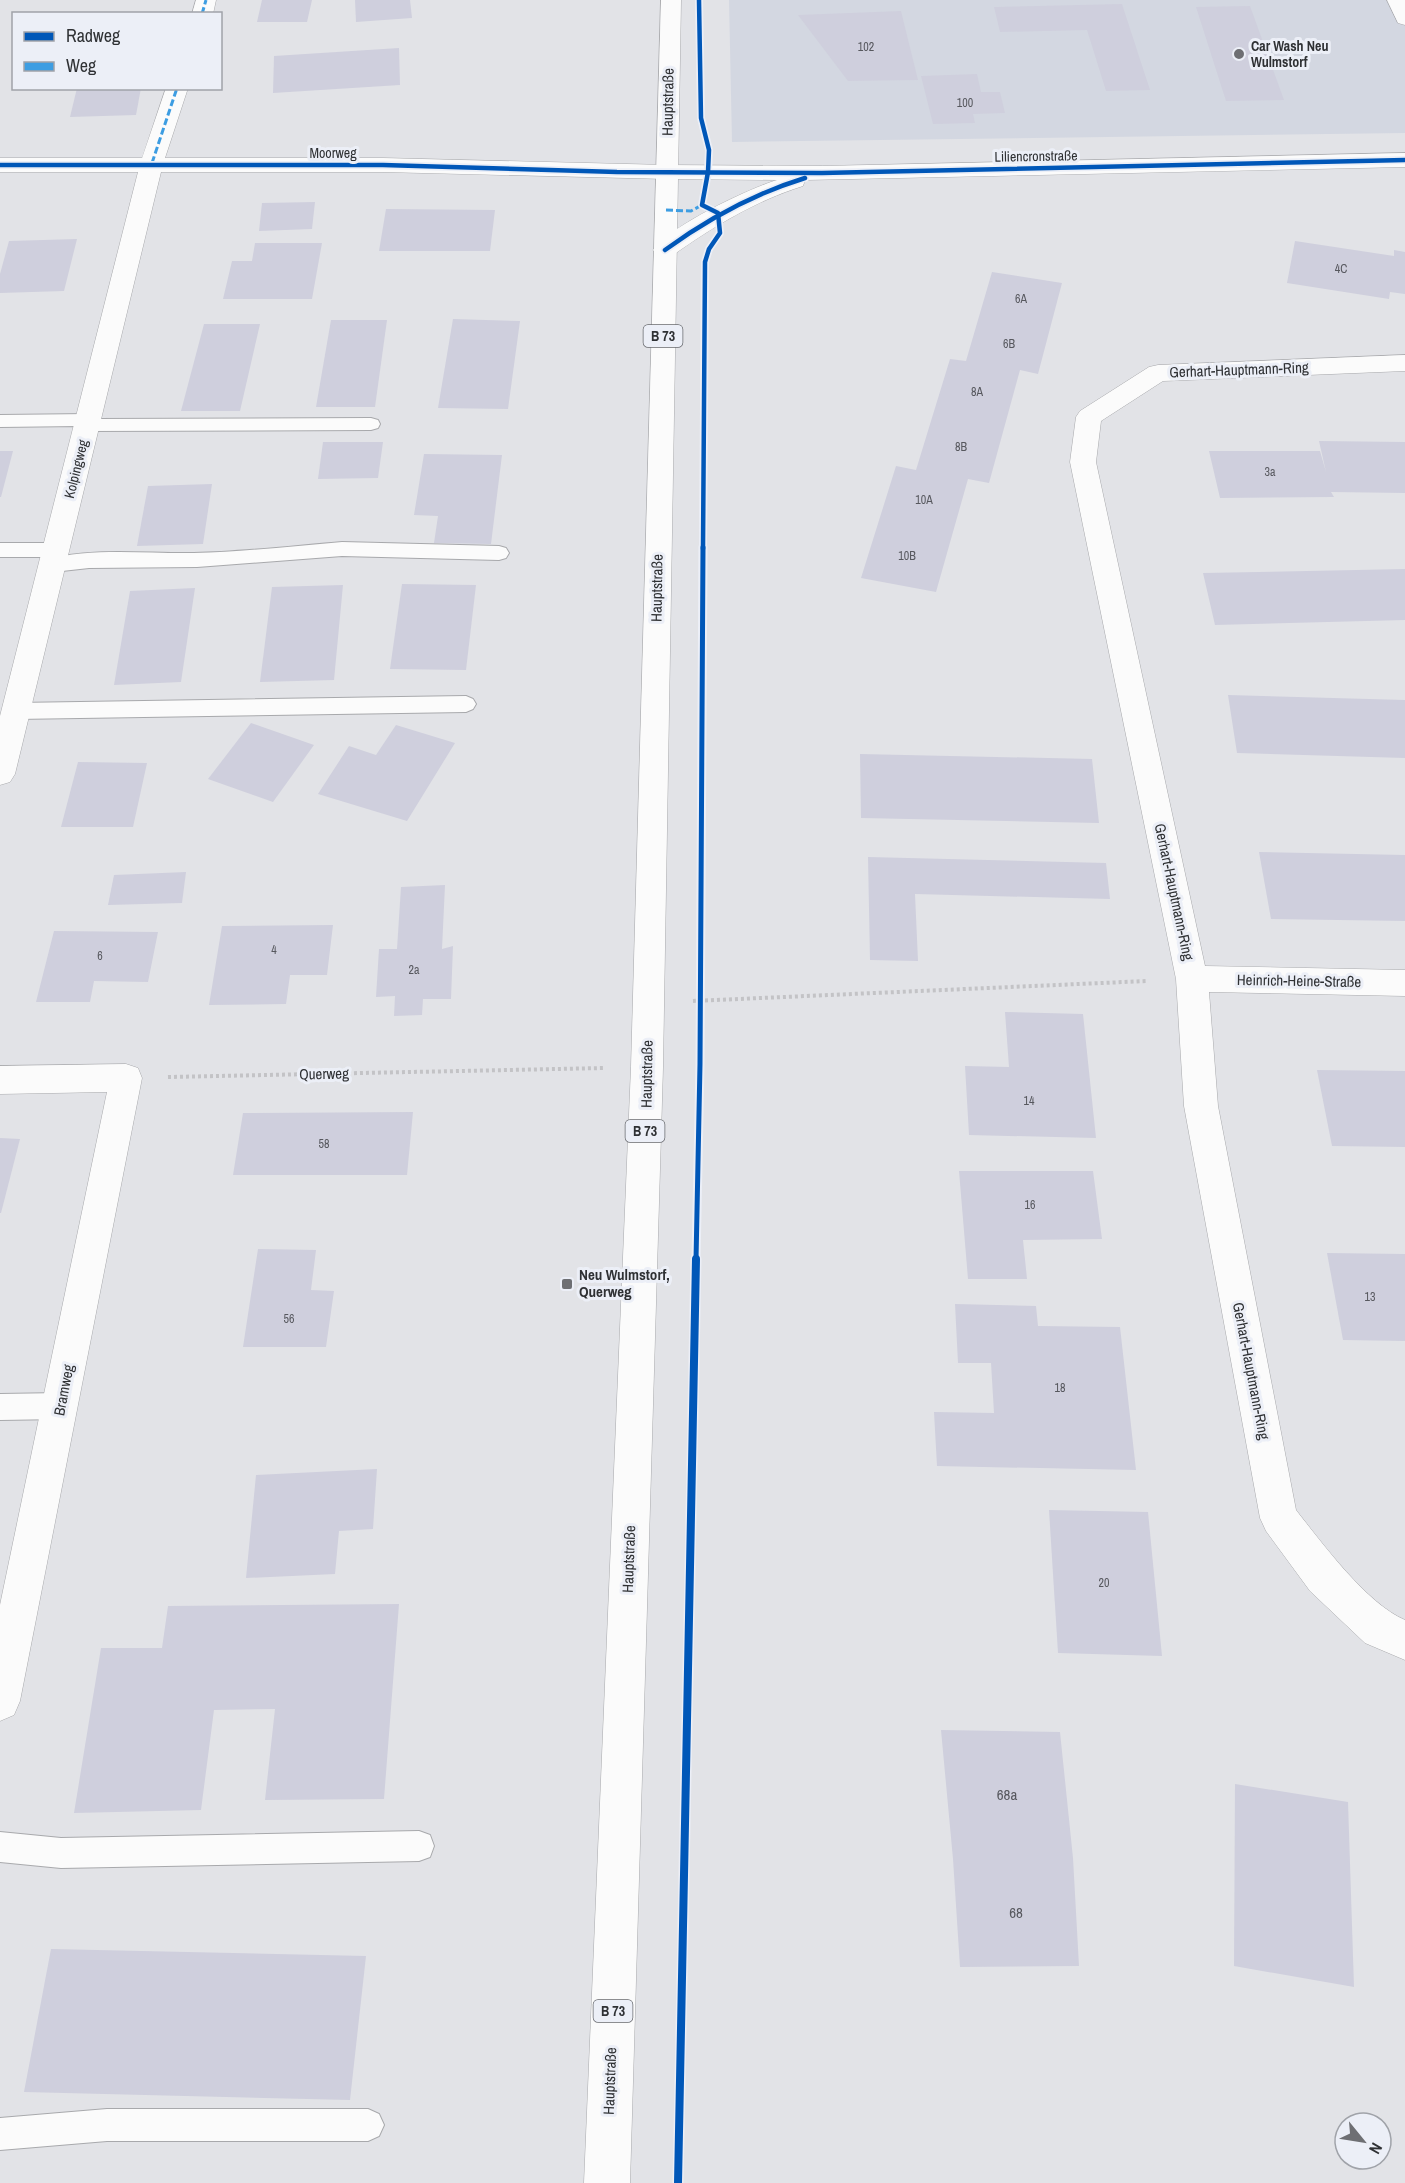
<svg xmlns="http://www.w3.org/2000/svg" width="1405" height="2183" font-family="'Archivo Narrow',sans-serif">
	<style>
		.built { fill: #d3d7e1 }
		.building { fill: #cfcfdd }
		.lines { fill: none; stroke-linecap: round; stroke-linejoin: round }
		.service-casing { stroke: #a8a9ac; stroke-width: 2 }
		.minor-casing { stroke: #a8a9ac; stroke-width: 1 }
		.tertiary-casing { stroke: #a8a9ac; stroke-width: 1 }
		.primary-casing { stroke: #a8a9ac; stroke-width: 1 }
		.path { stroke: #c3c3c6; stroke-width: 4; stroke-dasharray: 3 3; stroke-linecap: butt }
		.service { fill: #fbfbfb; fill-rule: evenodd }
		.minor { fill: #fbfbfb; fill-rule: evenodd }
		.tertiary { fill: #fbfbfb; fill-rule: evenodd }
		.primary { fill: #fbfbfb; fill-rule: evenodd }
		.quiet { stroke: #3d9de2; stroke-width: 3; stroke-dasharray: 7 3; stroke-linecap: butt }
		.cycleway-far2-casing { stroke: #eceff7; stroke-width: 8 }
		.cycleway-far1-casing { stroke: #eceff7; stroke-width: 9 }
		.cycleway-casing { stroke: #eceff7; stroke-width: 11 }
		.cycleway-far2 { stroke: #0057b8; stroke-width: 4.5 }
		.cycleway-far1 { stroke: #0057b8; stroke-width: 5 }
		.cycleway { stroke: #0057b8; stroke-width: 8 }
		.poi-dot { fill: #6e6f73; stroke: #eceff7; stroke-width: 2 }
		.labels { text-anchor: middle; stroke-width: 6; stroke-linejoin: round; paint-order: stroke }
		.number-label { font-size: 12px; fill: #57585e }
		.far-poi-label { font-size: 14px; font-weight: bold; fill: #2f3134; stroke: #eceff7; text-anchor: start }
		.far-street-label { font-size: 14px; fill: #2f3134; stroke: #eceff7 }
		.shield { fill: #eceff7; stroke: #686a6e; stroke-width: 1.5 }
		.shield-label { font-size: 14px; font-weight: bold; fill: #2f3134 }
		.street-label { font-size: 15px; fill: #2f3134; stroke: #eceff7 }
		.poi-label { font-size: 15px; font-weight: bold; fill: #2f3134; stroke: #eceff7; text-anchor: start }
		.near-number-label { font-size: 15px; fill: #57585e }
	</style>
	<rect width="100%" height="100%" fill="#e2e3e7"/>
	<path class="built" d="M729 0H1405V133L732 142Z"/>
	<g class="building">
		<path d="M262 0H312L307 22H257Z"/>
		<path d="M355 0H410L412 18 356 22Z"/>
		<path d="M1122 4 1150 90 1106 91 1087 30 1000 32 994 7Z"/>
		<path d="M1250 6 1284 100 1226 101 1196 7Z"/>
		<path d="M901 11 918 80 848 81 798 15Z"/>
		<path d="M399 48 400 85 273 93 274 56Z"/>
		<path d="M977 74 981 92H1000L1005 113 973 114 975 123 933 124 921 76Z"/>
		<path d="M77 88H141L136 115 70 117Z"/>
		<path d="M315 202 312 229 259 231 262 203Z"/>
		<path d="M386 209 495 210 490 251H379Z"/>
		<path d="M77 239 64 291 0 293V274L9 241Z"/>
		<path d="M1295 241 1394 256V250L1405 252V294L1390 292 1389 299 1287 283Z"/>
		<path d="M255 243H322L312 299H223L232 261H252Z"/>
		<path d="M992 272 1062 283 1038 374 1020 370 989 483 968 479 936 592 861 578 896 466 916 470 950 359 966 361Z"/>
		<path d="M453 319 520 321 508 409 438 408Z"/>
		<path d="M331 320H387L375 407H316Z"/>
		<path d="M204 324H260L240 411H181Z"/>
		<path d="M1319 441 1405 442V493L1331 492 1334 497 1220 498 1209 451H1320L1326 472Z"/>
		<path d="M323 442H383L378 478 318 479Z"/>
		<path d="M0 451H13L1 497H0Z"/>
		<path d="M424 454 502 455 491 544 434 543 438 516 414 515Z"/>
		<path d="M212 484 203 544 137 546 148 486Z"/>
		<path d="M1405 569V620L1215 625 1203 573Z"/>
		<path d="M402 584 476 585 466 670 390 669Z"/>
		<path d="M343 585 334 680 260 682 272 587Z"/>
		<path d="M195 588 181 682 114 685 130 591Z"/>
		<path d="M1228 695 1405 700V758L1237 753Z"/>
		<path d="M251 723 314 745 273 802 208 779Z"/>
		<path d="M396 725 455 743 407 821 318 794 349 746 376 755Z"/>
		<path d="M860 754 1092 759 1099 823 861 818Z"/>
		<path d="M78 762 147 763 133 827H61Z"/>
		<path d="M1259 852 1405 855V921L1271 919Z"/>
		<path d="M868 857 1106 863 1110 899 915 894 918 961 870 960Z"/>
		<path d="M186 872 182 903 108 905 114 875Z"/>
		<path d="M445 885 442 949 453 946 451 999H423L422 1015 394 1016 395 996 376 997 379 949H397L401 887Z"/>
		<path d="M333 925 327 975H290L286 1004 209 1005 222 926Z"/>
		<path d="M54 931 158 932 148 982 94 981 90 1002H36Z"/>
		<path d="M1005 1012 1083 1014 1096 1138 969 1135 965 1066 1009 1067Z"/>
		<path d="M1317 1070 1405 1071V1147L1332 1146Z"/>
		<path d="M413 1112 407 1175H233L243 1113Z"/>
		<path d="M0 1138 20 1139 1 1213H0Z"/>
		<path d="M959 1171H1093L1102 1239 1023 1240 1027 1279H968Z"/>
		<path d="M258 1249 316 1250 311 1290 334 1291 326 1347H243Z"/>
		<path d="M1327 1253 1405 1254V1341L1343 1340Z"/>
		<path d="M955 1304 1036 1306 1038 1326 1120 1327 1136 1470 937 1466 934 1412 994 1413 991 1363H958Z"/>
		<path d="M377 1469 373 1529 339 1531 335 1574 246 1578 256 1475Z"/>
		<path d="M1049 1510 1148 1512 1162 1656 1058 1653Z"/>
		<path d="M399 1604 384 1799 265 1800 275 1709 214 1710 201 1810 74 1813 101 1648H162L168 1606Z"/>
		<path d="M941 1730 1060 1732 1073 1858 1079 1966 960 1967 953 1859Z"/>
		<path d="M1235 1784 1348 1802 1354 1987 1234 1966Z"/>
		<path d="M51 1949 366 1956 350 2100 24 2092Z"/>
	</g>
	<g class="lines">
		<defs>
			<g id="service">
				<path d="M89 414 98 419 371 418 378 420 380 424 378 428 371 430 87 431 78 426 0 427V415Z"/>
				<path d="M342 542 499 546 506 548 509 553 506 558 499 560 342 556 197 567 89 568 53 572 46 570 43 565 46 560C90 547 148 554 194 553 243 552 293 546 342 542Z"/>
				<path d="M0 543H56L63 545 66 550 63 555 56 557H0Z"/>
				<path d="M466 696 473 699 476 704 473 709 466 712 16 719 9 717 6 711 9 705 16 703Z"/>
				<path d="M61 1393 70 1397 74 1406 70 1415 61 1419 0 1420V1394Z"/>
				<path d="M419 1831 430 1835 434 1846 430 1857 419 1861 61 1868 0 1862V1832L61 1838Z"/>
				<path d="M107 2109H368L379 2114 384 2125 379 2136 368 2141H107L0 2150V2118Z"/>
			</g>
			<g id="minor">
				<path d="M196 0H216L213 14H192Z"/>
				<path d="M1387 0H1405V25L1398 23Z"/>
				<path d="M166 88H188L165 158H383L667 165 675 167 678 172 675 177 667 179 383 172H161L15 774 10 782 0 785V716L138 172H0V158H142Z"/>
				<path d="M1405 355V371L1163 381 1101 421 1096 462 1205 966 1405 970V996L1209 992 1218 1106 1296 1510C1322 1543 1367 1604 1405 1620V1660L1365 1643 1310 1591 1266 1531 1260 1518 1184 1106 1176 979 1070 462 1076 417 1080 411 1149 367 1158 365Z"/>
				<path d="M126 1064 138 1068 142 1078 20 1701 14 1715 0 1721V1605L107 1092 0 1094V1066Z"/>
			</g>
			<path id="tertiary" d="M1405 153V167L805 180 803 186C755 201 714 226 673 255L665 257 657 255 653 250C670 226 748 189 777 180L667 179 659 177 656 172 659 167 667 165 822 166Z"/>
			<path id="primary" d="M661 0H681L663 1067 630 2183H584L631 1067Z"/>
		</defs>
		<use href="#service" class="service-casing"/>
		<use href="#minor" class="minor-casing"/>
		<use href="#tertiary" class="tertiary-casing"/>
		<use href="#primary" class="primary-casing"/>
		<g class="path">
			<path d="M693 1001 1147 981"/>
			<path d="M168 1077 605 1068"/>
		</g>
		<use href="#service" class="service"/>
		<use href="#minor" class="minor"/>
		<use href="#tertiary" class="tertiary"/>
		<use href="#primary" class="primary"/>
		<g class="quiet">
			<path d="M202 14 206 0"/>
			<path d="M152 163 177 88"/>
			<path d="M666 210 691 211 702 205"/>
		</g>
		<defs>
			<g id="cycleway-far2">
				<path d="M699 0 701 118 709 150 708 172 702 205 718 213 720 233 709 249 705 262 703 549"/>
				<path d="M0 165H383L617 172 822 173 1405 160"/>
				<path d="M665 250C709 218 753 194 805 178"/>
			</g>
			<path id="cycleway-far1" d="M696 1260 700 1064 703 547"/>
			<path id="cycleway" d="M678 2183 696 1259"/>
		</defs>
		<use href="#cycleway-far2" class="cycleway-far2-casing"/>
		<use href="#cycleway-far1" class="cycleway-far1-casing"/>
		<use href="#cycleway" class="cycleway-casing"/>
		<use href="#cycleway-far2" class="cycleway-far2"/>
		<use href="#cycleway-far1" class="cycleway-far1"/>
		<use href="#cycleway" class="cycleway"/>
	</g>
	<g class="poi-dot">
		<circle cx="1239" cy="54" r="6"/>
		<rect x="561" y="1278" width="12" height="12" rx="3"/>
	</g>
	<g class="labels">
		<g class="number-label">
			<text x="866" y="51">102</text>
			<text x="965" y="107">100</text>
			<text x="1341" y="273">4C</text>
			<text x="1021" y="303">6A</text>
			<text x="1009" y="348">6B</text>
			<text x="977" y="396">8A</text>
			<text x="961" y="451">8B</text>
			<text x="1270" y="476">3a</text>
			<text x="924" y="504">10A</text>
			<text x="907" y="560">10B</text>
			<text x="274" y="954">4</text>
			<text x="100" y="960">6</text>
			<text x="414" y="974">2a</text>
			<text x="1029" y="1105">14</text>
			<text x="324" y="1148">58</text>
			<text x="1030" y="1209">16</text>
			<text x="1370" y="1301">13</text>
			<text x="289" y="1323">56</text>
			<text x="1060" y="1392">18</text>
			<text x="1104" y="1587">20</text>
		</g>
		<g class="far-poi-label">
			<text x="1251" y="51">Car Wash Neu<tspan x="1251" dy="16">Wulmstorf</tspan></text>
		</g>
		<g class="far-street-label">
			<text x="333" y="158">Moorweg</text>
			<text transform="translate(1036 156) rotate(-1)" y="5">Liliencronstraße</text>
			<text transform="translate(76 469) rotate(-76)" y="5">Kolpingweg</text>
		</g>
		<g class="shield">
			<rect x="643.5" y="325" width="39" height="22" rx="4.5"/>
			<rect x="625.5" y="1120" width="39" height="22" rx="4.5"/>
			<rect x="593.5" y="2000" width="39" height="22" rx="4.5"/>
		</g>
		<g class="shield-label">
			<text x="663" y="341">B 73</text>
			<text x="645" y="1136">B 73</text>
			<text x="613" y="2016">B 73</text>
		</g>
		<g class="street-label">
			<text transform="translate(668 102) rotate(-89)" y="5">Hauptstraße</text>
			<text transform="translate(1239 370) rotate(-2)" y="5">Gerhart-Hauptmann-Ring</text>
			<text transform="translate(657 588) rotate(-89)" y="5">Hauptstraße</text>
			<text transform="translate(1174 892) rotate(78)" y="5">Gerhart-Hauptmann-Ring</text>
			<text transform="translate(1299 981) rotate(1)" y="5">Heinrich-Heine-Straße</text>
			<text transform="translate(324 1074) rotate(-1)" y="5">Querweg</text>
			<text transform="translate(647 1074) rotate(-89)" y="5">Hauptstraße</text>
			<text transform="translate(1251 1371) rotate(79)" y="5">Gerhart-Hauptmann-Ring</text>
			<text transform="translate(64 1390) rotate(-79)" y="5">Bramweg</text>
			<text transform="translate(629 1559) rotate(-88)" y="5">Hauptstraße</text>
			<text transform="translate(610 2081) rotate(-88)" y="5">Hauptstraße</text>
		</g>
		<g class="poi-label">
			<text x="579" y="1280">Neu Wulmstorf,<tspan x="579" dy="17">Querweg</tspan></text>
		</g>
		<g class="near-number-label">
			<text x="1007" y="1800">68a</text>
			<text x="1016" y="1918">68</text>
		</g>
	</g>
	<rect x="12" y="12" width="210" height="78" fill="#eceff7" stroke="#a0a3a9" stroke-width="1.5"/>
	<rect x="24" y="32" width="30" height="9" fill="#0057b8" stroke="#a0a3a9" stroke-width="1.5"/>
	<text x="66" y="42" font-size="18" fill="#2f3134">Radweg</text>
	<rect x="24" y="62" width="30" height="9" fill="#3d9de2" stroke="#a0a3a9" stroke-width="1.5"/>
	<text x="66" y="72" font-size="18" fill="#2f3134">Weg</text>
	<g transform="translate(1363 2141) rotate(120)"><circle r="28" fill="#eceff7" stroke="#a0a3a9" stroke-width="1.5"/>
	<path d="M0-4.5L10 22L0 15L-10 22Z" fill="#6e6f73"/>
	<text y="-9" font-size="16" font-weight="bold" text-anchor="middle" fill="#2f3134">N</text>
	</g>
</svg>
